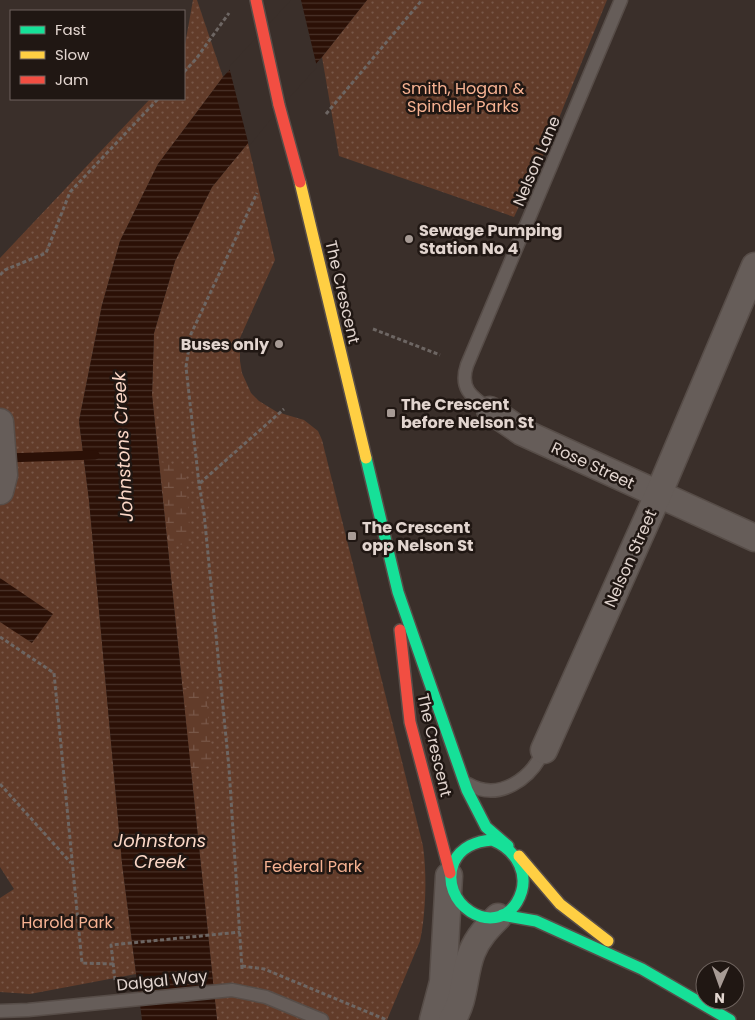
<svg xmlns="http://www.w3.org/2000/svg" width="755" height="1020" font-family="Poppins,sans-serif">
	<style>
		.grass { fill: url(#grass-dots) }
		.wetland { fill: url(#wetland-marsh) }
		.water { fill: url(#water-rules) }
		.pier { fill: #3a2f2a }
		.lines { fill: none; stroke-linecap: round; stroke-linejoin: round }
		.stream { stroke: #2b1006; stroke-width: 9 }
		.lane-casing { stroke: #574d48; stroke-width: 15 }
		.street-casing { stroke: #574d48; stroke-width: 29 }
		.fast-casing { stroke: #574d48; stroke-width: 14 }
		.slow-casing { stroke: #574d48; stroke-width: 14 }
		.jam-casing { stroke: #574d48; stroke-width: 14 }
		.path { stroke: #6d6663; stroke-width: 3; stroke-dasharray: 4 2.5; stroke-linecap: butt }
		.lane { stroke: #665d59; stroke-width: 12 }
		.street { stroke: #665d59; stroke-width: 26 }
		.fast { stroke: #16e098; stroke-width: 11 }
		.slow { stroke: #ffcf43; stroke-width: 11 }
		.jam { stroke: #f24e42; stroke-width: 11 }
		.jam-bridge-casing { stroke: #574d48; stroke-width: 14; stroke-linecap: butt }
		.jam-bridge { stroke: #f24e42; stroke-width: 11 }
		.poi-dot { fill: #a79b95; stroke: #201713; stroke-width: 2 }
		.labels { text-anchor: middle; stroke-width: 5; stroke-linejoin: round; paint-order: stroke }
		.park-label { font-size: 16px; fill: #f7b292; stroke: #201713 }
		.street-label { font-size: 16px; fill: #e2d5cf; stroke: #201713 }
		.poi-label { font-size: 16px; font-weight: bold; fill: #e2d5cf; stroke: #201713; text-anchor: start }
		.water-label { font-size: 18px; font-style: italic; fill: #fbd7c6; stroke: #201713 }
	</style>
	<defs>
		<pattern id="grass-dots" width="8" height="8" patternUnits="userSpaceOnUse" patternTransform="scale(1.25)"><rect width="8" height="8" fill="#623c2a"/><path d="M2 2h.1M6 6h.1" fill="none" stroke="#785748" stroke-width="1.8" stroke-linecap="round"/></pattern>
		<pattern id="wetland-marsh" width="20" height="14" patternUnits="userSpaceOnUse" patternTransform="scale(1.25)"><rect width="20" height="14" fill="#623c2a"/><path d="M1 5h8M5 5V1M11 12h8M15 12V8" fill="none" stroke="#785748"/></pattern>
		<pattern id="water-rules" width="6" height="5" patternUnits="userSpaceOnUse" patternTransform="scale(1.25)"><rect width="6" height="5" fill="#2b1006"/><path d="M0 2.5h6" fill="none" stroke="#493229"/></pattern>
	</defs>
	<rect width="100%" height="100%" fill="#3a2f2a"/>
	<g class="grass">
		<path d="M193 0H197L223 77 158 164 120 241 102 305 79 421 89 500 122 863 136 974 30 994 0 992V898L14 889 0 867V258L150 99H184V50Z"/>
		<path d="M367 0H607L548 145 514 217 339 156 322 57Z"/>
		<path d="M248 143 275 260 240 338V361L242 373 251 393 259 401 277 412 304 420 318 431 322 440 423 846C427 873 426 914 420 941L387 1020H217L152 395 154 333 175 261 212 187Z"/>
	</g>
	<g class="wetland">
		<path d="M160 462 185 466 191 542 169 548Z"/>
		<path d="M183 687 206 691 212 763 191 774Z"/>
	</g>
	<g class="water">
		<path d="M294 0H367L322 57 279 105 212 187 175 261 154 333 152 395 217 1020H142L122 863 89 500 79 421 102 305 120 241 158 164 223 77Z"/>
		<path d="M0 578 53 614 32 643 0 622Z"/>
	</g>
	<path class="pier" d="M291 0H301L317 67 281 107 249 146 229 67Z"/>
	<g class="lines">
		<path class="stream" d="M5 458 95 455"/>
		<defs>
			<g id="lane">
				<path d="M490 410C472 397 459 389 467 365L621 0"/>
				<path d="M468 784C499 802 531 779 544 750"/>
				<path d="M0 1011 28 1010 232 990 266 997 322 1020"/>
			</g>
			<g id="street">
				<path d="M490 410 522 432 755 538"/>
				<path d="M0 422 4 475 0 491"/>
				<path d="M544 750 658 495 755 266"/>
				<path d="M433 1020 443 982 449 876"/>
				<path d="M452 1020C466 999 463 974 472 952 478 937 488 927 498 917"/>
			</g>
			<g id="fast">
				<path d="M366 458 398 592 467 790 486 827 508 846"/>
				<path d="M492 840C517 850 532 876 517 902 494 940 437 903 454 862 461 847 477 841 492 840Z"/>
				<path d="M502 915 536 921 642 969 730 1020"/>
			</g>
			<g id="slow">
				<path d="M300 182 366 458"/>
				<path d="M519 856 560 904 608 941"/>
			</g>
			<g id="jam">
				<path d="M256 0 279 105"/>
				<path d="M400 630 410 722 450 873"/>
			</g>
		</defs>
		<use href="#lane" class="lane-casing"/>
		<use href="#street" class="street-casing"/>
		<use href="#fast" class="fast-casing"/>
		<use href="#slow" class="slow-casing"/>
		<use href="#jam" class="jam-casing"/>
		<g class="path">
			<path d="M184 72 196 59 229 13"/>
			<path d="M326 114 422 0"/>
			<path d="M0 275 5 270 46 253 70 192 158 99"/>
			<path d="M373 329 440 355"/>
			<path d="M200 483 284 409"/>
			<path d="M0 637 54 673 82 963 113 964"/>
			<path d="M0 784 71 863"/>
			<path d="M242 966 264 969 387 1020"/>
			<path d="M242 969 229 768 204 513 199 484 186 367 191 334 257 193"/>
			<path d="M115 980 111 945 240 932"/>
		</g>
		<use href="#lane" class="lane"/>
		<use href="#street" class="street"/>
		<use href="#fast" class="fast"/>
		<use href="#slow" class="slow"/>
		<use href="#jam" class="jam"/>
		<defs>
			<path id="jam-bridge" d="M279 105 300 182"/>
		</defs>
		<use href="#jam-bridge" class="jam-bridge-casing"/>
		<use href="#jam-bridge" class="jam-bridge"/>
	</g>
	<g class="poi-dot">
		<circle cx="409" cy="239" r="5"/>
		<circle cx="279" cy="344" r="5"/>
		<rect x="386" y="408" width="10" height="10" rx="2.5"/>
		<rect x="347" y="531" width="10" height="10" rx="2.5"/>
	</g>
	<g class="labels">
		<g class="park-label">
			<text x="463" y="94">Smith, Hogan &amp;<tspan x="463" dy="18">Spindler Parks</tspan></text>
			<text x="313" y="872">Federal Park</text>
			<text x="67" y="928">Harold Park</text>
		</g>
		<g class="street-label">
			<text transform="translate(536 161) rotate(-67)" y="6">Nelson Lane</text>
			<text transform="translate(343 292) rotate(77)" y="6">The Crescent</text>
			<text transform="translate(593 465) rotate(25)" y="6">Rose Street</text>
			<text transform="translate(630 558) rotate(-66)" y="6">Nelson Street</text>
			<text transform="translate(435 745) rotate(77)" y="6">The Crescent</text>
			<text transform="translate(162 980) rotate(-6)" y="6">Dalgal Way</text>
		</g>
		<g class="poi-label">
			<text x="419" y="236">Sewage Pumping<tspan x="419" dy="18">Station No 4</tspan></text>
			<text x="269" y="350" text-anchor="end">Buses only</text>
			<text x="401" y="410">The Crescent<tspan x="401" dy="18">before Nelson St</tspan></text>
			<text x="362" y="533">The Crescent<tspan x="362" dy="18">opp Nelson St</tspan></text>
		</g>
		<g class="water-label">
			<text transform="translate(123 447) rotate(-93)" y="6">Johnstons Creek</text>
			<text x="160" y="847">Johnstons<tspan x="160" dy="21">Creek</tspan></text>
		</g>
	</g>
	<rect x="10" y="10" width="175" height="90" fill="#201713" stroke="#6e635e"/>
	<rect x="20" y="26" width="25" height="8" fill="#16e098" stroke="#6e635e"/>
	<text x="55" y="35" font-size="15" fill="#e2d5cf">Fast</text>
	<rect x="20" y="51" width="25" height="8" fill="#ffcf43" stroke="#6e635e"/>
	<text x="55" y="60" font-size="15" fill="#e2d5cf">Slow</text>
	<rect x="20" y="76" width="25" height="8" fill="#f24e42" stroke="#6e635e"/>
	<text x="55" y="85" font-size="15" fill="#e2d5cf">Jam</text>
	<g transform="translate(720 985) rotate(182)"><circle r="24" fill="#201713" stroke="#6e635e"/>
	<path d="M0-4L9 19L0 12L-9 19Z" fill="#a79b95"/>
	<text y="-8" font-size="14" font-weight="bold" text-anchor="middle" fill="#e2d5cf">N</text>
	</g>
</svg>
